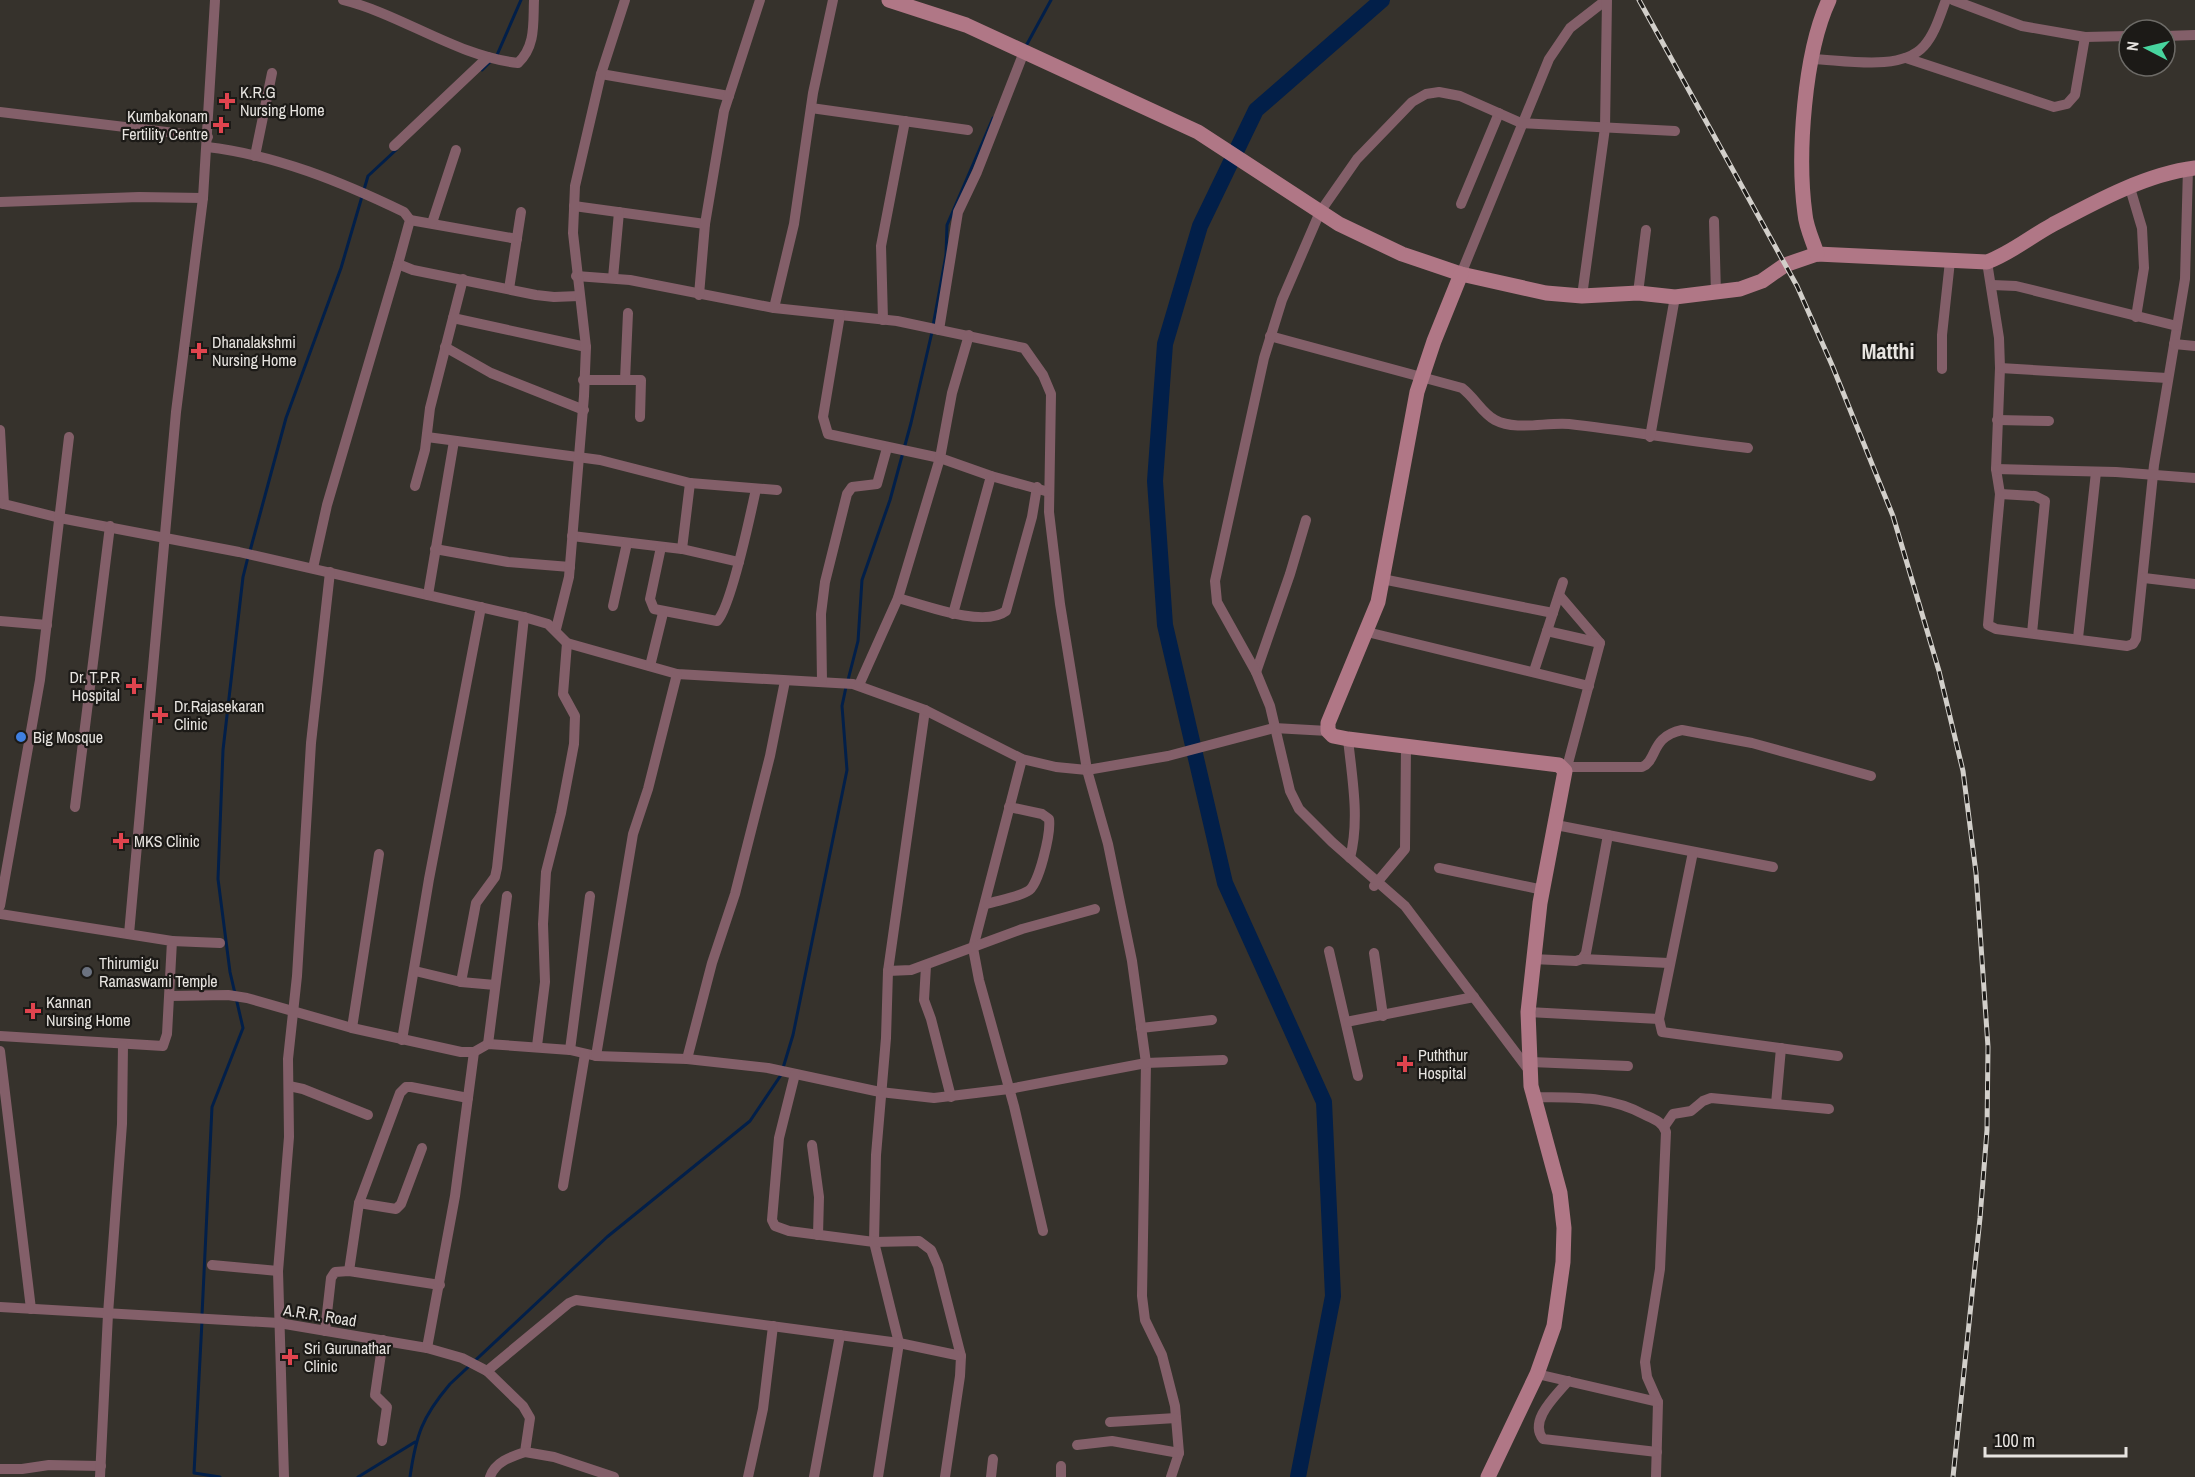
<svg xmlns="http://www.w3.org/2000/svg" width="2195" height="1477" font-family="'Archivo Narrow',sans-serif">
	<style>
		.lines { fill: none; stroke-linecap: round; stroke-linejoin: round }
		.stream { stroke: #021f49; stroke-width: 3 }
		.river { stroke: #021f49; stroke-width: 16 }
		.street { stroke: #835f69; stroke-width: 10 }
		.secondary { stroke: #b07786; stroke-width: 15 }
		.rail-casing { stroke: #d2cfca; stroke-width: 5 }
		.rail { stroke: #1c1a17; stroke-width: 3; stroke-dasharray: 9; stroke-linecap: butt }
		.health-dot { fill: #e0444e; stroke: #1c1a17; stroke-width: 2 }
		.shop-dot { fill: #3f7fe0; stroke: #1c1a17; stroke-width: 2 }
		.worship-dot { fill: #6b7280; stroke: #1c1a17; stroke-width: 2 }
		.labels { text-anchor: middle; stroke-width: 4.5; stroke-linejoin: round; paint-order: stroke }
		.poi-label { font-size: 16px; fill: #e7e4e0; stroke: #1c1a17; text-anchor: start }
		.street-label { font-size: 16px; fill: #e7e4e0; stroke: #1c1a17 }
		.district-label { font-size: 22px; font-weight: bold; fill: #e7e4e0; stroke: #1c1a17 }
	</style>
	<rect width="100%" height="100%" fill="#36322c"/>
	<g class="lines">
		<g class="stream">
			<path d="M1026 46 1051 0"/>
			<path d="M497 55 521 0"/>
			<path d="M482 70 492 60"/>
			<path d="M933 326 946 255 947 225 993 118"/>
			<path d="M250 551 286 418 341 268 368 176 396 150"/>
			<path d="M848 680 858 641 862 580 890 500 911 423 932 332"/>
			<path d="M783 1068 793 1035 847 770 842 706 846 687"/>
			<path d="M202 1315 212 1107 243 1028 230 972 218 879 223 750 243 577 248 557"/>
			<path d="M202 1321 194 1473 220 1477"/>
			<path d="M358 1477 415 1442"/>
			<path d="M410 1477C416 1435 422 1417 450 1384L607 1237 750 1121 781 1075"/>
		</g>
		<path class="river" d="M1298 1477 1333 1296 1324 1102 1225 883 1165 625 1155 481 1165 344 1200 226 1256 110 1382 0"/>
		<g class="street">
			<path d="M343 0C403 15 456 56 518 63 536 46 533 23 534 0"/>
			<path d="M1953 0 2022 26 2085 37 2129 36"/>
			<path d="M2165 36 2195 35"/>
			<path d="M1906 58 2054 107 2067 104 2075 95 2085 37"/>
			<path d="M1812 59C1844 60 1901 72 1924 46 1935 34 1940 15 1946 0"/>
			<path d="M601 74 729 96"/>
			<path d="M811 108 968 130"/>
			<path d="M0 112 208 137"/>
			<path d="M394 146 488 57"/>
			<path d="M207 147C276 155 342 182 404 212L410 220 398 264 413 270 536 295 554 297 579 296"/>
			<path d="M255 156 272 73"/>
			<path d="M2130 188 2142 228 2144 268 2136 317"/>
			<path d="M0 202 139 197 203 198"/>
			<path d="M1461 204 1499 113"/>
			<path d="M574 206 705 224"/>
			<path d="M410 220 517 239"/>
			<path d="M1714 221 1716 294"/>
			<path d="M432 223 456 150"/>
			<path d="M1987 262 1999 338 2000 368 1996 469 2000 494 1988 625 1996 629 2127 646 2133 644 2136 639 2154 465 2185 279 2188 168"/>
			<path d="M1461 274 1549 59 1570 28 1606 0"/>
			<path d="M576 276 630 280 774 308 897 321 1024 348 1043 375 1051 394 1049 512 1060 604 1087 770 1108 844 1132 961 1146 1063 1142 1296 1145 1320 1162 1355 1175 1406 1179 1453 1171 1477"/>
			<path d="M613 278 619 212"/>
			<path d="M1992 285 2016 286 2177 326"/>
			<path d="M509 289 521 212"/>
			<path d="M1638 293 1646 230"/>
			<path d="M699 295 705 224 724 111 760 0"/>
			<path d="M1582 296 1605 128 1607 0"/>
			<path d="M774 308 794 224 813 93 833 0"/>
			<path d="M840 315 823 417 828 434 940 458 991 476 1049 492"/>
			<path d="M453 318 586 347"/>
			<path d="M883 320 881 246 905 121"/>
			<path d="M939 330 958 212 977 172 1024 52"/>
			<path d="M1270 336 1462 388C1475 398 1482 413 1495 420 1516 431 1546 422 1569 424 1629 431 1688 441 1748 448"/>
			<path d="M2174 344 2195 346"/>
			<path d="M445 347 491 373 584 410"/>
			<path d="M2000 368 2167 378"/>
			<path d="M1942 369V335L1950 261"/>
			<path d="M583 380H641L640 417"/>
			<path d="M625 380 628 313"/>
			<path d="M1997 420 2049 421"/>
			<path d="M0 430 4 504"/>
			<path d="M427 437 600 460 690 483 777 490"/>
			<path d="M1650 437 1675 297"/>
			<path d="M1996 469 2116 472 2195 478"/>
			<path d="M415 486 425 450 430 408 463 279"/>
			<path d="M2000 494 2035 496 2045 501 2032 633"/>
			<path d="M0 503 60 518 239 552 524 617 548 624 567 643 677 674 853 684 925 710 888 971 886 1038 876 1155 874 1242 899 1343 878 1477"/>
			<path d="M572 536 682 549 739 562"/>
			<path d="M661 547 650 599 654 609 717 621C731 608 751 512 756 489"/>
			<path d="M435 549 508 562 570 567"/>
			<path d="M682 549 690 483"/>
			<path d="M313 568 327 505 398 264"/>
			<path d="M2144 578 2195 584"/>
			<path d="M1382 579 1553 613"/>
			<path d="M428 595 454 441"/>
			<path d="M1559 595 1600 643 1567 767"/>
			<path d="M898 598C924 605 984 628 1006 611L1032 517 1037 487"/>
			<path d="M613 606 627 543"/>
			<path d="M953 614 991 476"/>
			<path d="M0 621 47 625"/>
			<path d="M556 629 569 577 584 396 586 347 573 233 575 186 601 74 625 0"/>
			<path d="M1547 631 1600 643"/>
			<path d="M1367 632 1589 686"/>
			<path d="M2078 638 2096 472"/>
			<path d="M650 666 663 613"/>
			<path d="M1534 671 1563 582"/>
			<path d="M1256 672 1290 574 1306 520"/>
			<path d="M822 682 821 614 825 582 847 494 852 487 877 484 887 448"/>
			<path d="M859 685 898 598 940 458 952 393 969 335"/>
			<path d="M925 710 1022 759 1056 767 1087 770 1168 756 1274 728 1328 731"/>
			<path d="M1348 739C1352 778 1360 819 1350 858"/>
			<path d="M1022 759 973 948 979 980 1014 1106 1043 1231"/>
			<path d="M1563 767H1642C1658 760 1650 737 1682 730L1752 743 1871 776"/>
			<path d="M75 807 110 526"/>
			<path d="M1556 825 1773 867"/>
			<path d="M1693 852 1659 1019 1662 1032 1838 1056"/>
			<path d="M1439 868 1543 890"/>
			<path d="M1374 886 1405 849 1406 746"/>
			<path d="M986 904C999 900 1016 898 1028 891 1039 886 1051 832 1049 819L1042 814 1009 807"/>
			<path d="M0 906 40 680 69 437"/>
			<path d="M0 914 172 941 167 1034 163 1046 0 1036"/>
			<path d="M129 934 176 412 203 198 215 0"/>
			<path d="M172 941 220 943"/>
			<path d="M1329 951 1358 1076"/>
			<path d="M1374 953 1383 1016"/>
			<path d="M1532 959 1576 961 1582 959 1586 953 1608 835"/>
			<path d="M1582 959 1669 963"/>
			<path d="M926 966 924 1000 931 1019 951 1097"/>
			<path d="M415 971 461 982 495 985"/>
			<path d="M888 971 911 970 1022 929 1095 909"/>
			<path d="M461 982 476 903 495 877 497 868 524 617"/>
			<path d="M170 996 228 995 247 998 352 1028 461 1052H474L488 1044 570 1050 596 1056 687 1059 768 1068 880 1092 934 1098 1009 1089 1146 1063 1223 1060"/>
			<path d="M1528 1012 1659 1019"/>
			<path d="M1346 1022 1474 997"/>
			<path d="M352 1028 379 854"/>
			<path d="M1141 1028 1212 1020"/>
			<path d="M402 1040 429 879 481 607"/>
			<path d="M488 1044 507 896"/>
			<path d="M537 1046 545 982 543 924 546 872 561 813 574 744 575 716 563 694 567 643"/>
			<path d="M570 1050 590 896"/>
			<path d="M0 1051 31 1309"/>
			<path d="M596 1056 633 834 648 789 677 674"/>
			<path d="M687 1059 712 963 735 894 770 756 785 681"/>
			<path d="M1531 1062 1628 1066"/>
			<path d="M1531 1073 1405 906 1332 842 1299 809 1290 791 1270 706 1256 672 1217 602 1215 581 1264 358 1282 300 1320 212 1357 159 1412 102 1426 94 1439 92 1460 96 1521 123 1675 131"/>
			<path d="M795 1074 779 1138 772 1220 775 1226 789 1231 874 1242 919 1241 931 1250 938 1266 961 1356 960 1376 945 1477"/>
			<path d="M289 1086 303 1089 368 1115"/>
			<path d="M1534 1097C1574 1098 1609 1095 1645 1115 1654 1119 1663 1122 1666 1132L1660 1269 1645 1362 1647 1377 1658 1402 1656 1477"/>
			<path d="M1776 1104 1781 1048"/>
			<path d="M1664 1127 1673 1114 1691 1111 1703 1101 1711 1098 1829 1109"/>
			<path d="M812 1145 819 1197 818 1235"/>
			<path d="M563 1186 585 1054"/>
			<path d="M359 1203 396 1209 401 1204 422 1148"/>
			<path d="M212 1265 278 1271"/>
			<path d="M349 1271 359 1203 400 1093 406 1087H411L468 1098"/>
			<path d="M0 1307 279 1323 427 1348 462 1358 487 1371 523 1406 530 1418 525 1452C510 1457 495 1462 490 1477"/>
			<path d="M325 1331 331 1278 335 1272 349 1271 440 1285"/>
			<path d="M427 1348 455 1196 474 1052"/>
			<path d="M487 1371 569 1303 576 1300 899 1343 961 1356"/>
			<path d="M1537 1374 1658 1402"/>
			<path d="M1568 1381C1557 1395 1528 1420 1543 1439L1657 1452"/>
			<path d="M1110 1422 1176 1418"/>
			<path d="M382 1441 387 1407 375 1395 383 1340"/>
			<path d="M1077 1445 1112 1441 1179 1453"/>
			<path d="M525 1452 554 1457 614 1477"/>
			<path d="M0 1469H22L49 1465 101 1466"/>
			<path d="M100 1477 108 1314 122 1124 123 1045"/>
			<path d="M284 1477 278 1271 289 1137 288 1059 297 976 311 743 330 572"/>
			<path d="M748 1477 763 1409 773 1326"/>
			<path d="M814 1477 840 1335"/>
			<path d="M991 1477 993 1459"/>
			<path d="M1061 1477V1466"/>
		</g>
		<g class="secondary">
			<path d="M889 0 966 25 1198 132 1339 224 1402 254 1461 274 1546 293 1582 296 1638 293 1675 297 1740 289 1762 281 1785 265 1817 254 1987 262C2011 253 2030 237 2052 225 2095 202 2146 174 2195 168"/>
			<path d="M1817 254C1813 241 1806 227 1805 214 1797 156 1804 53 1829 0"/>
			<path d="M1461 274 1434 341 1417 392 1378 602 1328 723V731L1333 736 1348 739 1559 765 1565 771 1540 903 1528 1012 1531 1086 1560 1193 1564 1228 1563 1262 1554 1326 1537 1374 1488 1477"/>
		</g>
		<defs>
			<path id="rail" d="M1639 0 1797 286 1832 365 1893 516 1939 671 1963 771 1976 873 1988 1047 1987 1130 1980 1218 1953 1477"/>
		</defs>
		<use href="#rail" class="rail-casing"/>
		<use href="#rail" class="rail"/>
	</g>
	<g class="health-dot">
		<path d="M224 92h6v6h6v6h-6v6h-6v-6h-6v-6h6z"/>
		<path d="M218 116h6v6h6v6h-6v6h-6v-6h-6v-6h6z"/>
		<path d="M196 342h6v6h6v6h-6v6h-6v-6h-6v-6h6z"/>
		<path d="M131 677h6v6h6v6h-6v6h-6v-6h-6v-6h6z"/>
		<path d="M157 706h6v6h6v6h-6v6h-6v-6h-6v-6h6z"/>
		<path d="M118 832h6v6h6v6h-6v6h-6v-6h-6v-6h6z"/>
		<path d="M30 1002h6v6h6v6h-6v6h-6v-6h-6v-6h6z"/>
		<path d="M1402 1055h6v6h6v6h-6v6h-6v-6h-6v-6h6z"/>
		<path d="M287 1348h6v6h6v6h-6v6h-6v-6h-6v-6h6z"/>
	</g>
	<circle class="shop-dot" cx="21" cy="737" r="6"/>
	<circle class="worship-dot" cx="87" cy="972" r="6"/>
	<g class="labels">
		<g class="poi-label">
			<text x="240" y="98">K.R.G<tspan x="240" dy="18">Nursing Home</tspan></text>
			<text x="208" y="122" text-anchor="end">Kumbakonam<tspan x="208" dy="18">Fertility Centre</tspan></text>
			<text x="212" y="348">Dhanalakshmi<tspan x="212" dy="18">Nursing Home</tspan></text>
			<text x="120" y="683" text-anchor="end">Dr. T.P.R<tspan x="120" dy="18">Hospital</tspan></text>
			<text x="174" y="712">Dr.Rajasekaran<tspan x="174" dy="18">Clinic</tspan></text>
			<text x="33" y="743">Big Mosque</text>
			<text x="134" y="847">MKS Clinic</text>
			<text x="99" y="969">Thirumigu<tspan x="99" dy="18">Ramaswami Temple</tspan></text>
			<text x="46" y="1008">Kannan<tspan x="46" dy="18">Nursing Home</tspan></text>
			<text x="1418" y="1061">Puththur<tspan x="1418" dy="18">Hospital</tspan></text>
			<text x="304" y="1354">Sri Gurunathar<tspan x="304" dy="18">Clinic</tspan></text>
		</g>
		<g class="street-label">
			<text transform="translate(320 1315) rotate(9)" y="6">A.R.R. Road</text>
		</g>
		<g class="district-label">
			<text x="1888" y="359">Matthi</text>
		</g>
	</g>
	<g transform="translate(2147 48) rotate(277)"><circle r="28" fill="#1c1a17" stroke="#6d6b67" stroke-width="1.5"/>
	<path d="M0-4.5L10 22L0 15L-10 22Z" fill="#47d49e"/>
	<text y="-9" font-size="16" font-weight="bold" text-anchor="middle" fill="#e7e4e0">N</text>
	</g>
	<path d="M1985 1447v9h141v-9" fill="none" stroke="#e7e4e0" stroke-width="3"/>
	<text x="1994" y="1447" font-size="18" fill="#e7e4e0" stroke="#1c1a17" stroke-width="4.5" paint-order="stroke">100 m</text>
</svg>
